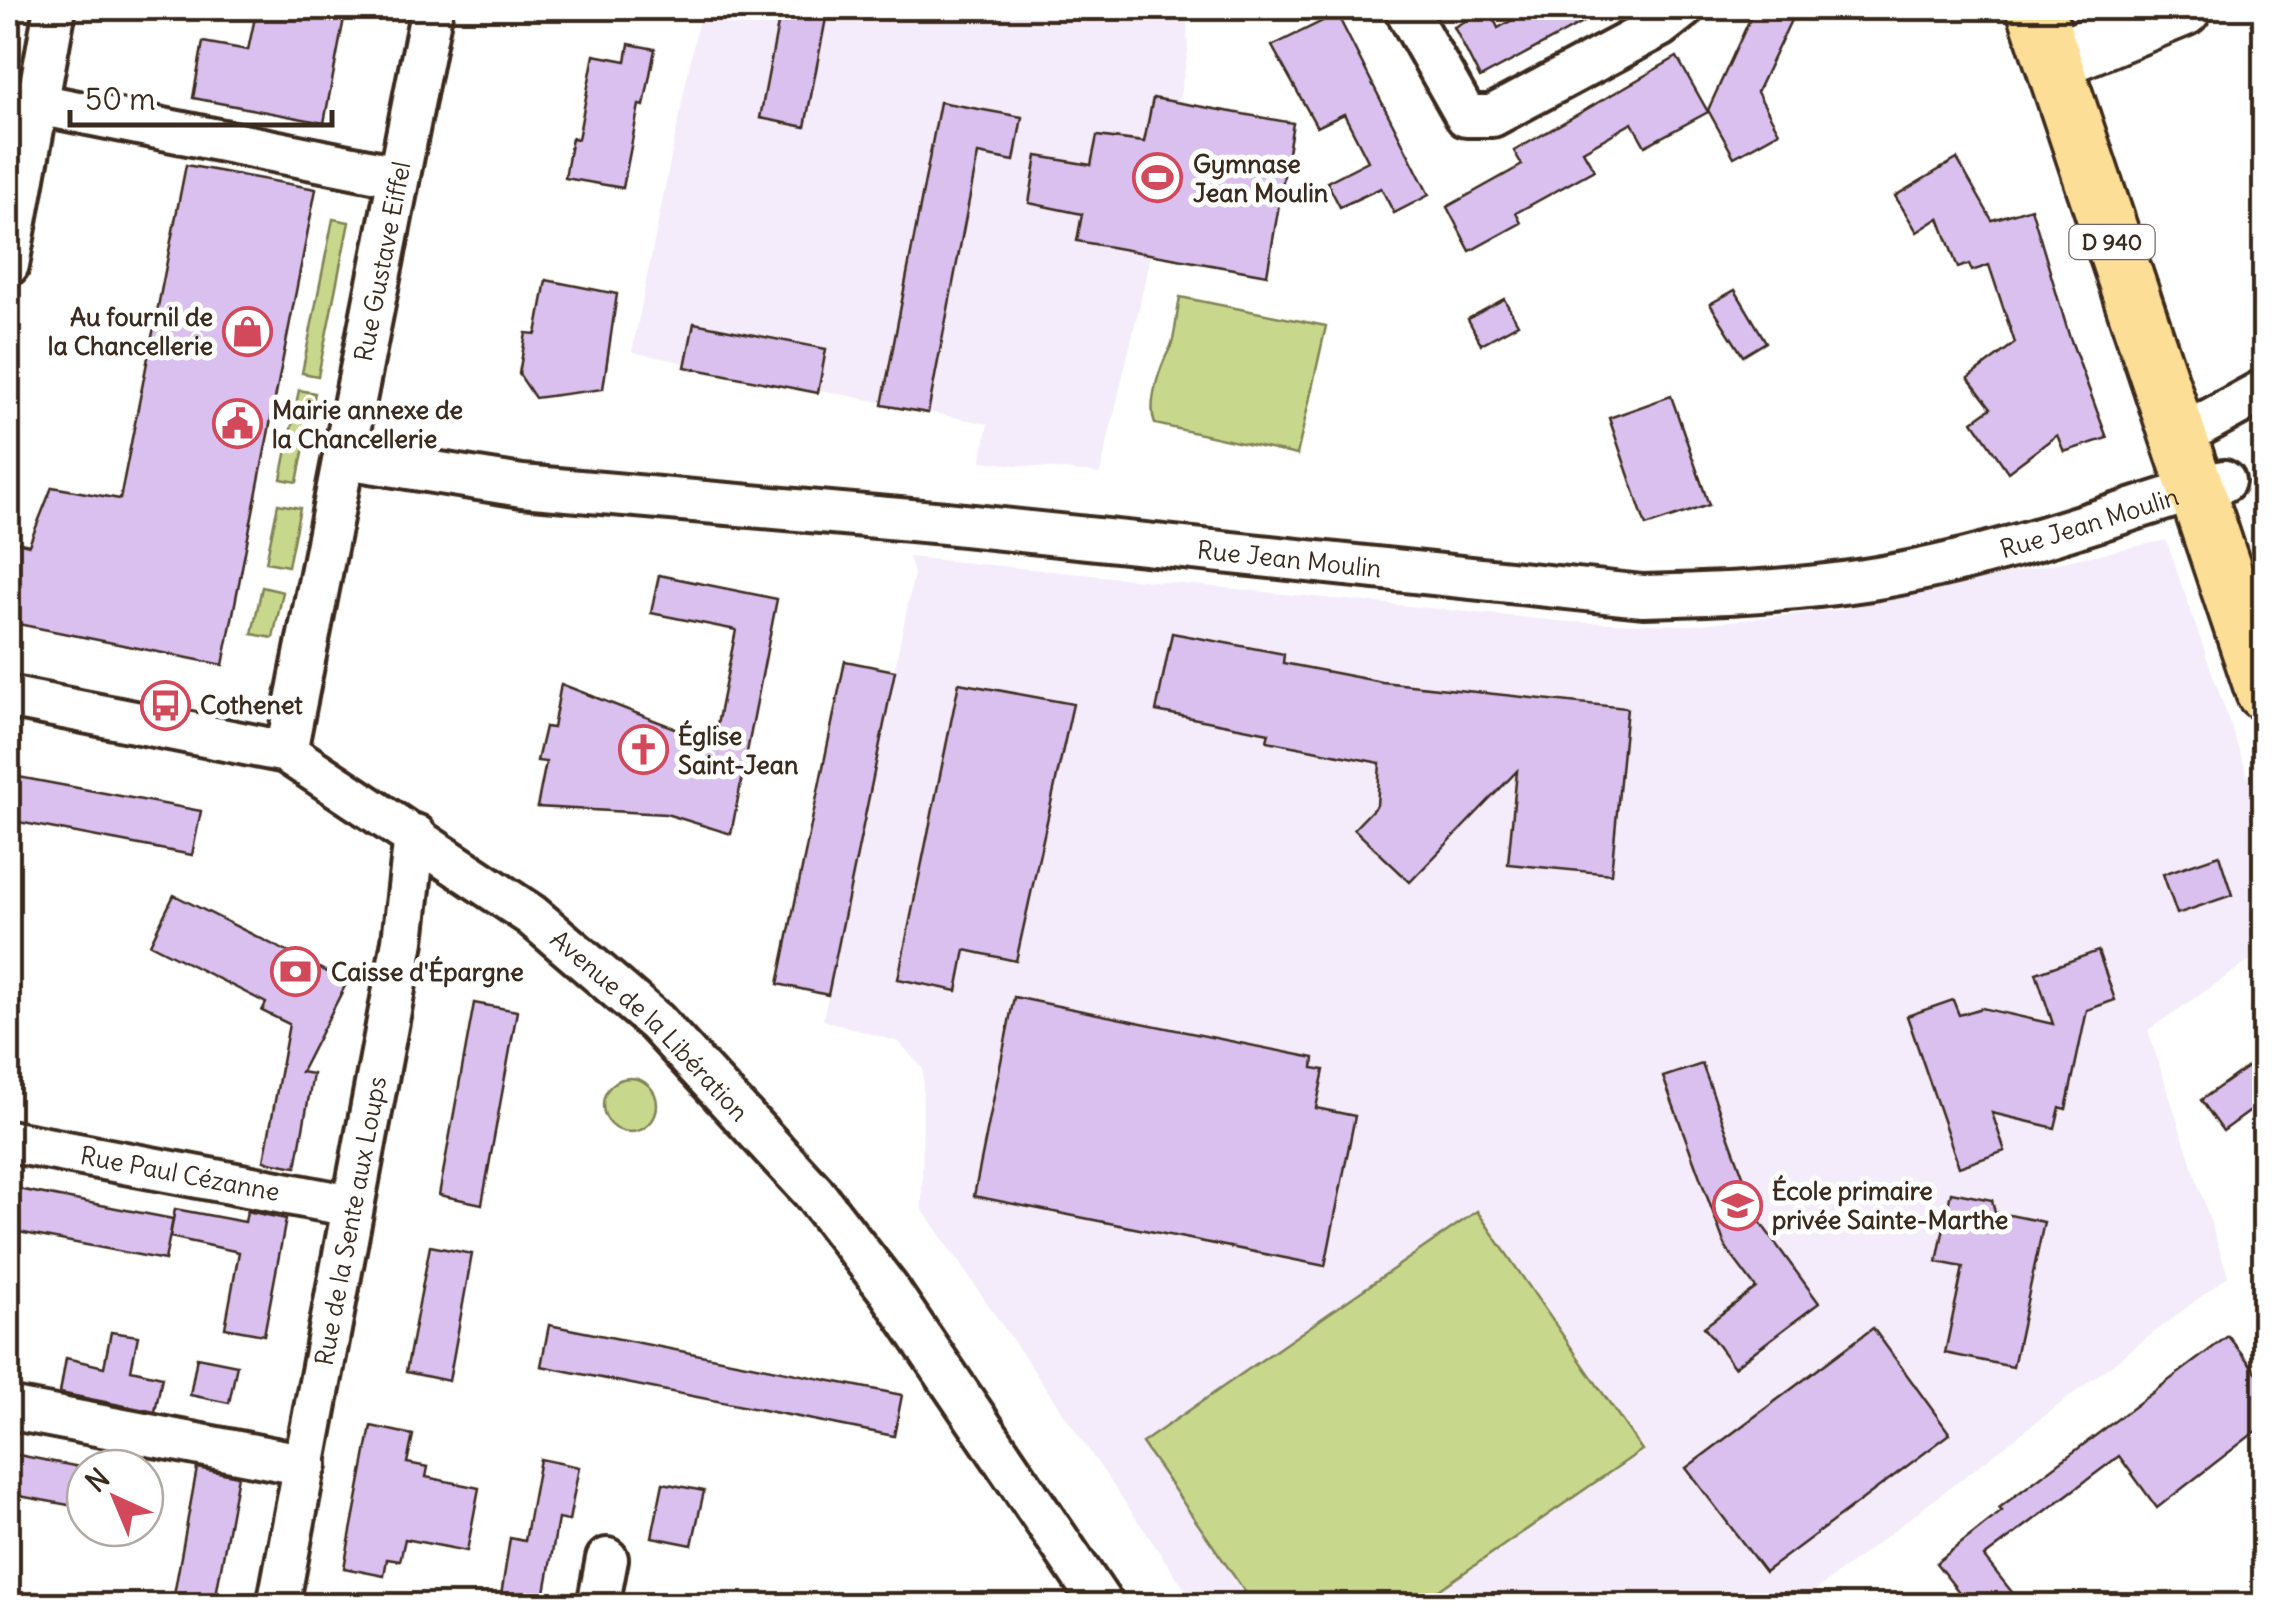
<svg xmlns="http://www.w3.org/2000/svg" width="2272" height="1613" font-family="Delius,sans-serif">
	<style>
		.built { fill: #f4ecfa }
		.green { fill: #c7d88c; stroke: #818155; stroke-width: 2.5 }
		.building { fill: #dac0ef; stroke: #3b2a1e; stroke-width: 2.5 }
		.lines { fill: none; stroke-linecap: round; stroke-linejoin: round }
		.street-casing { stroke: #3b2a1e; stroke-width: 48 }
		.secondary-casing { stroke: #3b2a1e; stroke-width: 62 }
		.primary-casing { stroke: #3b2a1e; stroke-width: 62 }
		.street { stroke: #fff; stroke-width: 40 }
		.secondary { stroke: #fff; stroke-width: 55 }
		.primary { stroke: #fdde96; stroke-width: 55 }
		.labels { text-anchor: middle; stroke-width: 10; stroke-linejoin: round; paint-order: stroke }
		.shield { fill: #fff; stroke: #766a62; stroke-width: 2.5 }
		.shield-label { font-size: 22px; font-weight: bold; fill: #3b2a1e }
		.poi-label { font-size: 25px; font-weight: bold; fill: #3b2a1e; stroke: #fff; text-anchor: start }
		.street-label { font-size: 25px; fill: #3b2a1e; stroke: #fff }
	</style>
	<rect width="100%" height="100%" fill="#fff"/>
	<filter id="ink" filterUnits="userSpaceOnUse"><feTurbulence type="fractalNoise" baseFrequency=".01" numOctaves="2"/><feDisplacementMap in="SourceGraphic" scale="20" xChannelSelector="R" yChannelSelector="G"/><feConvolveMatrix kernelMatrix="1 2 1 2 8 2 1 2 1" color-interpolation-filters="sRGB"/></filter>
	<g filter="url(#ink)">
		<g class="built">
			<path d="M701 8H1187L1188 52 1147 273 1100 474 981 461 988 424 632 352Z"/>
			<path d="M2166 540 2264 822V951L2148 1030 2228 1276 1796 1605H1196L922 1209 923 1069 899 1042 823 1020 914 574 909 557 1570 622 1691 625 1837 610Z"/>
		</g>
		<g class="green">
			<path d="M333 219 349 222 318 376 302 373Z"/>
			<path d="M1180 297 1326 326 1297 455 1155 424C1147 403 1160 367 1170 348 1175 341 1177 311 1180 297Z"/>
			<path d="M299 390 315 393 297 482 281 479Z"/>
			<path d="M278 504 300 508 288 566 266 562Z"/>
			<path d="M262 587 283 592 273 638 252 634Z"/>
			<circle cx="630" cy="1105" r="27"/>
			<path d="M1477 1211 1642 1450 1417 1605H1254L1142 1443Z"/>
		</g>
		<g class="building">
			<path d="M257 8H346L324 123 193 98 203 42 248 50Z"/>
			<path d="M781 8H828L805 127 760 118Z"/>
			<path d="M1534 8H1610L1480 78 1454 27 1489 9 1498 28Z"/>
			<path d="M1755 8 1791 20 1757 92 1779 132 1734 157 1708 110Z"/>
			<path d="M1337 14 1429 195 1394 213 1381 188 1340 207 1327 182 1368 161 1344 114 1317 127 1272 46Z"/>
			<path d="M629 44 655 49 644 106 639 105 623 188 565 178 572 138 578 139 594 55 626 61Z"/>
			<path d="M1677 57 1708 112 1645 146 1632 123 1583 151 1594 170 1516 213 1521 223 1470 251 1447 207 1522 165 1514 151Z"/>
			<path d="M1153 98 1293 123 1267 275 1077 241 1082 214 1029 203 1037 156 1091 165 1097 136 1144 142Z"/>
			<path d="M940 102 1022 117 1014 161 978 154 928 413 882 405Z"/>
			<path d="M1957 159 1992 220 2031 208 2069 335 2107 438 2064 452 2057 435 2008 472 1973 421 1991 408 1968 378 2015 343 1989 265 1972 271 1969 264 1958 268 1939 218 1917 232 1895 196Z"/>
			<path d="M186 165 316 189 223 665 8 622V540L29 545 52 487 120 499Z"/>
			<path d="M546 280 617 294 603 389 535 398 519 374 526 333 536 334Z"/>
			<path d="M1735 290 1766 342 1743 356 1710 304Z"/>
			<path d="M1504 299 1518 324 1481 344 1468 319Z"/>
			<path d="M694 323 826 349 818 393 685 367Z"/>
			<path d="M1671 396 1709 505 1646 526 1609 418Z"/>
			<path d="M659 575 777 599 731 834 666 814 537 807 546 762 537 761 545 727 553 728 561 684 682 731 715 735 736 630 651 613Z"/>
			<path d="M1172 633 1284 654 1283 663 1382 682 1627 708 1611 874 1508 864 1517 771 1410 882 1354 829 1377 805 1380 763 1267 741 1269 733 1156 711Z"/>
			<path d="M845 661 895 671 828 995 778 984Z"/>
			<path d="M959 683 1073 704 1016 961 965 950 957 991 898 979Z"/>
			<path d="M8 775 201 811 192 855 8 820Z"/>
			<path d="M2219 855 2232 895 2177 914 2163 874Z"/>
			<path d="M174 895 347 982 301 1072 313 1074 296 1167 264 1161 289 1024 262 1011 266 1003 150 944Z"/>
			<path d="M2098 951 2115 1000 2087 1010 2066 1109 2060 1107 2055 1128 1992 1113 2005 1151 1959 1167 1907 1016 1953 1000 1959 1015 1982 1008 2053 1024 2036 973Z"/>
			<path d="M1014 997 1314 1058 1313 1068 1324 1070 1316 1108 1355 1116 1325 1266 974 1196Z"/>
			<path d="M474 1003 517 1011 482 1204 439 1195Z"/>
			<path d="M2264 1055V1101L2223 1131 2201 1100Z"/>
			<path d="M1702 1064 1760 1222 1819 1303 1734 1367 1704 1327 1756 1288 1726 1248 1663 1077Z"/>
			<path d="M8 1187 173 1219 165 1260 8 1230Z"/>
			<path d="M1951 1192 1992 1200 1995 1212 2044 1222 2013 1367 1945 1353 1963 1267 1937 1262Z"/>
			<path d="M175 1209 245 1222 247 1211 286 1219 264 1335 225 1328 239 1252 170 1237Z"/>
			<path d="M430 1246 472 1254 449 1381 406 1372Z"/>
			<path d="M549 1325 902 1395 894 1436 541 1366Z"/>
			<path d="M1873 1328 1950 1434 1765 1572 1686 1468Z"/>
			<path d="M111 1332 138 1336 131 1370 162 1377 155 1412 60 1393 66 1358 104 1367Z"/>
			<path d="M2228 1336 2264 1382V1425L2157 1508 2119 1456 1984 1557 2023 1606H1970L1936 1563 2002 1511 1999 1508Z"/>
			<path d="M197 1357 237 1365 229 1403 190 1395Z"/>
			<path d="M371 1426 413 1435 407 1463 428 1467 426 1477 479 1488 467 1551 405 1539 400 1561 387 1559 384 1576 344 1568Z"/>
			<path d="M8 1453 85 1468V1508L8 1494Z"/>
			<path d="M540 1459 579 1467 569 1521 558 1519 543 1604 501 1596 510 1538 525 1541Z"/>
			<path d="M197 1468 238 1476 214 1606H172Z"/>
			<path d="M663 1483 704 1491 692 1545 652 1537Z"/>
		</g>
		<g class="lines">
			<defs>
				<g id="street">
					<path d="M1405 8 1466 116H1492L1660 26 1683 8"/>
					<path d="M8 98 398 176"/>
					<path d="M8 265 55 8"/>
					<path d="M2177 438 2264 390"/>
					<path id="s1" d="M345 458 522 486 945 523 1643 596C1719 594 1795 591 1871 579 1991 560 2107 516 2224 481"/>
					<path id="s2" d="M8 697 286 752 531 915 656 1022 813 1192 888 1289 1103 1606"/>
					<path id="s3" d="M286 752 432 8"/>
					<path id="s4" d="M8 1141 352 1206"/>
					<path d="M8 1408 306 1465"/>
					<path id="s5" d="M278 1606 403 941 415 835"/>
					<path d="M598 1606 607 1559"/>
				</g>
				<path id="secondary" d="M2053 61 2183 8"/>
				<path id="primary" d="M2035 8 2264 692"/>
			</defs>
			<use href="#street" class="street-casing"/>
			<use href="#secondary" class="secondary-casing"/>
			<use href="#primary" class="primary-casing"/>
			<use href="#street" class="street"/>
			<use href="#secondary" class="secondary"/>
			<use href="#primary" class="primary"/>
		</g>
	</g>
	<defs>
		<symbol id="stadium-ring" viewBox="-11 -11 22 22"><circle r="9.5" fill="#fff" stroke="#d1495b" stroke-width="1.5"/><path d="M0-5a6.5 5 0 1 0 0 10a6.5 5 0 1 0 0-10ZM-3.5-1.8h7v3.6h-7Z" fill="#d1495b"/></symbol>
		<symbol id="shop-ring" viewBox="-11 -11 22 22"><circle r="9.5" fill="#fff" stroke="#d1495b" stroke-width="1.5"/><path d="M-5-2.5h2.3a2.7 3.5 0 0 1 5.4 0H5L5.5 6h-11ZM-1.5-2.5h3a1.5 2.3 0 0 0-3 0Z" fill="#d1495b"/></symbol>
		<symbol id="civic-ring" viewBox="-11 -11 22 22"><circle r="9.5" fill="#fff" stroke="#d1495b" stroke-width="1.5"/><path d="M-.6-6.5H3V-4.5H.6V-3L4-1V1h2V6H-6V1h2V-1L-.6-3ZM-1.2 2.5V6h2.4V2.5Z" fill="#d1495b"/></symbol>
		<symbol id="bus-ring" viewBox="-11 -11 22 22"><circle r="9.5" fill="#fff" stroke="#d1495b" stroke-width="1.5"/><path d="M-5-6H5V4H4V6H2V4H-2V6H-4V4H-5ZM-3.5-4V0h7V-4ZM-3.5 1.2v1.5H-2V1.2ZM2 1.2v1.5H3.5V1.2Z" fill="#d1495b"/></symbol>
		<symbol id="church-ring" viewBox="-11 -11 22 22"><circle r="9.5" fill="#fff" stroke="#d1495b" stroke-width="1.5"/><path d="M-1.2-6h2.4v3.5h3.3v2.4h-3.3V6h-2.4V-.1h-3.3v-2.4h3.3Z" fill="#d1495b"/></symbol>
		<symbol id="bank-ring" viewBox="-11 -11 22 22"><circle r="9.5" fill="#fff" stroke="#d1495b" stroke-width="1.5"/><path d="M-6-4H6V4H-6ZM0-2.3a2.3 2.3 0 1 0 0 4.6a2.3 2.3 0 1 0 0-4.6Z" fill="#d1495b"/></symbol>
		<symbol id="school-ring" viewBox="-11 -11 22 22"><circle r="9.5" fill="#fff" stroke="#d1495b" stroke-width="1.5"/><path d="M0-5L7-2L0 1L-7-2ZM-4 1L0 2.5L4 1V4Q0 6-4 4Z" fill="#d1495b"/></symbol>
	</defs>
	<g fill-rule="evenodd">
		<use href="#stadium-ring" x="1130" y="150" width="55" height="55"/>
		<use href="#shop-ring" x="220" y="304" width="55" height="55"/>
		<use href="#civic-ring" x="210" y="396" width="55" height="55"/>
		<use href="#bus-ring" x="138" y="678" width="55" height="55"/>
		<use href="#church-ring" x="616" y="722" width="55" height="55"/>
		<use href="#bank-ring" x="268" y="944" width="55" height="55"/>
		<use href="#school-ring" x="1710" y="1178" width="55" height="55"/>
	</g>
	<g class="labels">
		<rect class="shield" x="2069.5" y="225" width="85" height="34" rx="8"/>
		<g class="shield-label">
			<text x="2112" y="250">D 940</text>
		</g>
		<g class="poi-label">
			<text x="1193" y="173">Gymnase<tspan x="1193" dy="29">Jean Moulin</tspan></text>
			<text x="213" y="326" text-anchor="end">Au fournil de<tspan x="213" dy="29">la Chancellerie</tspan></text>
			<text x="272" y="419">Mairie annexe de<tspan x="272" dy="29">la Chancellerie</tspan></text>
			<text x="200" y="714">Cothenet</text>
			<text x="678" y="745">Église<tspan x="678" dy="29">Saint-Jean</tspan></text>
			<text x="331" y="981">Caisse d'Épargne</text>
			<text x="1772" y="1200">École primaire<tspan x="1772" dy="29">privée Sainte-Marthe</tspan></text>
		</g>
		<g class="street-label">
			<text dy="9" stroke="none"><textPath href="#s3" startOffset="500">Rue Gustave Eiffel</textPath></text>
			<text dy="9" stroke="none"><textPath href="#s1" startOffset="1760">Rue Jean Moulin</textPath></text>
			<text dy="9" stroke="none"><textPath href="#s1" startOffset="950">Rue Jean Moulin</textPath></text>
			<text dy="9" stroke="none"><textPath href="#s2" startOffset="740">Avenue de la Libération</textPath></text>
			<text dy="9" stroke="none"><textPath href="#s4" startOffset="175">Rue Paul Cézanne</textPath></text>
			<text dy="9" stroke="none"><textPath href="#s5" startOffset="392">Rue de la Sente aux Loups</textPath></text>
		</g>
	</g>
	<rect width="2272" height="1613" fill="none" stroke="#fff" stroke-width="40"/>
	<rect x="20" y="20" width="2232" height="1573" fill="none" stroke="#3b2a1e" stroke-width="4" filter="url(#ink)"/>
	<g transform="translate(115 1498) rotate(316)"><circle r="48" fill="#ffffff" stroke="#b1aaa5" stroke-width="2.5"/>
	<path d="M0-8L18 38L0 25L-18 38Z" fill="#d1495b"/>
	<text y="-15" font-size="28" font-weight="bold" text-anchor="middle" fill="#3b2a1e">N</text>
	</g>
	<path d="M70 110v15h262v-15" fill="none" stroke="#3b2a1e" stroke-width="5"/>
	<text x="85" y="110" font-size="30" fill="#3b2a1e" stroke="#ffffff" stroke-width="8" paint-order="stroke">50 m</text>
</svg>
